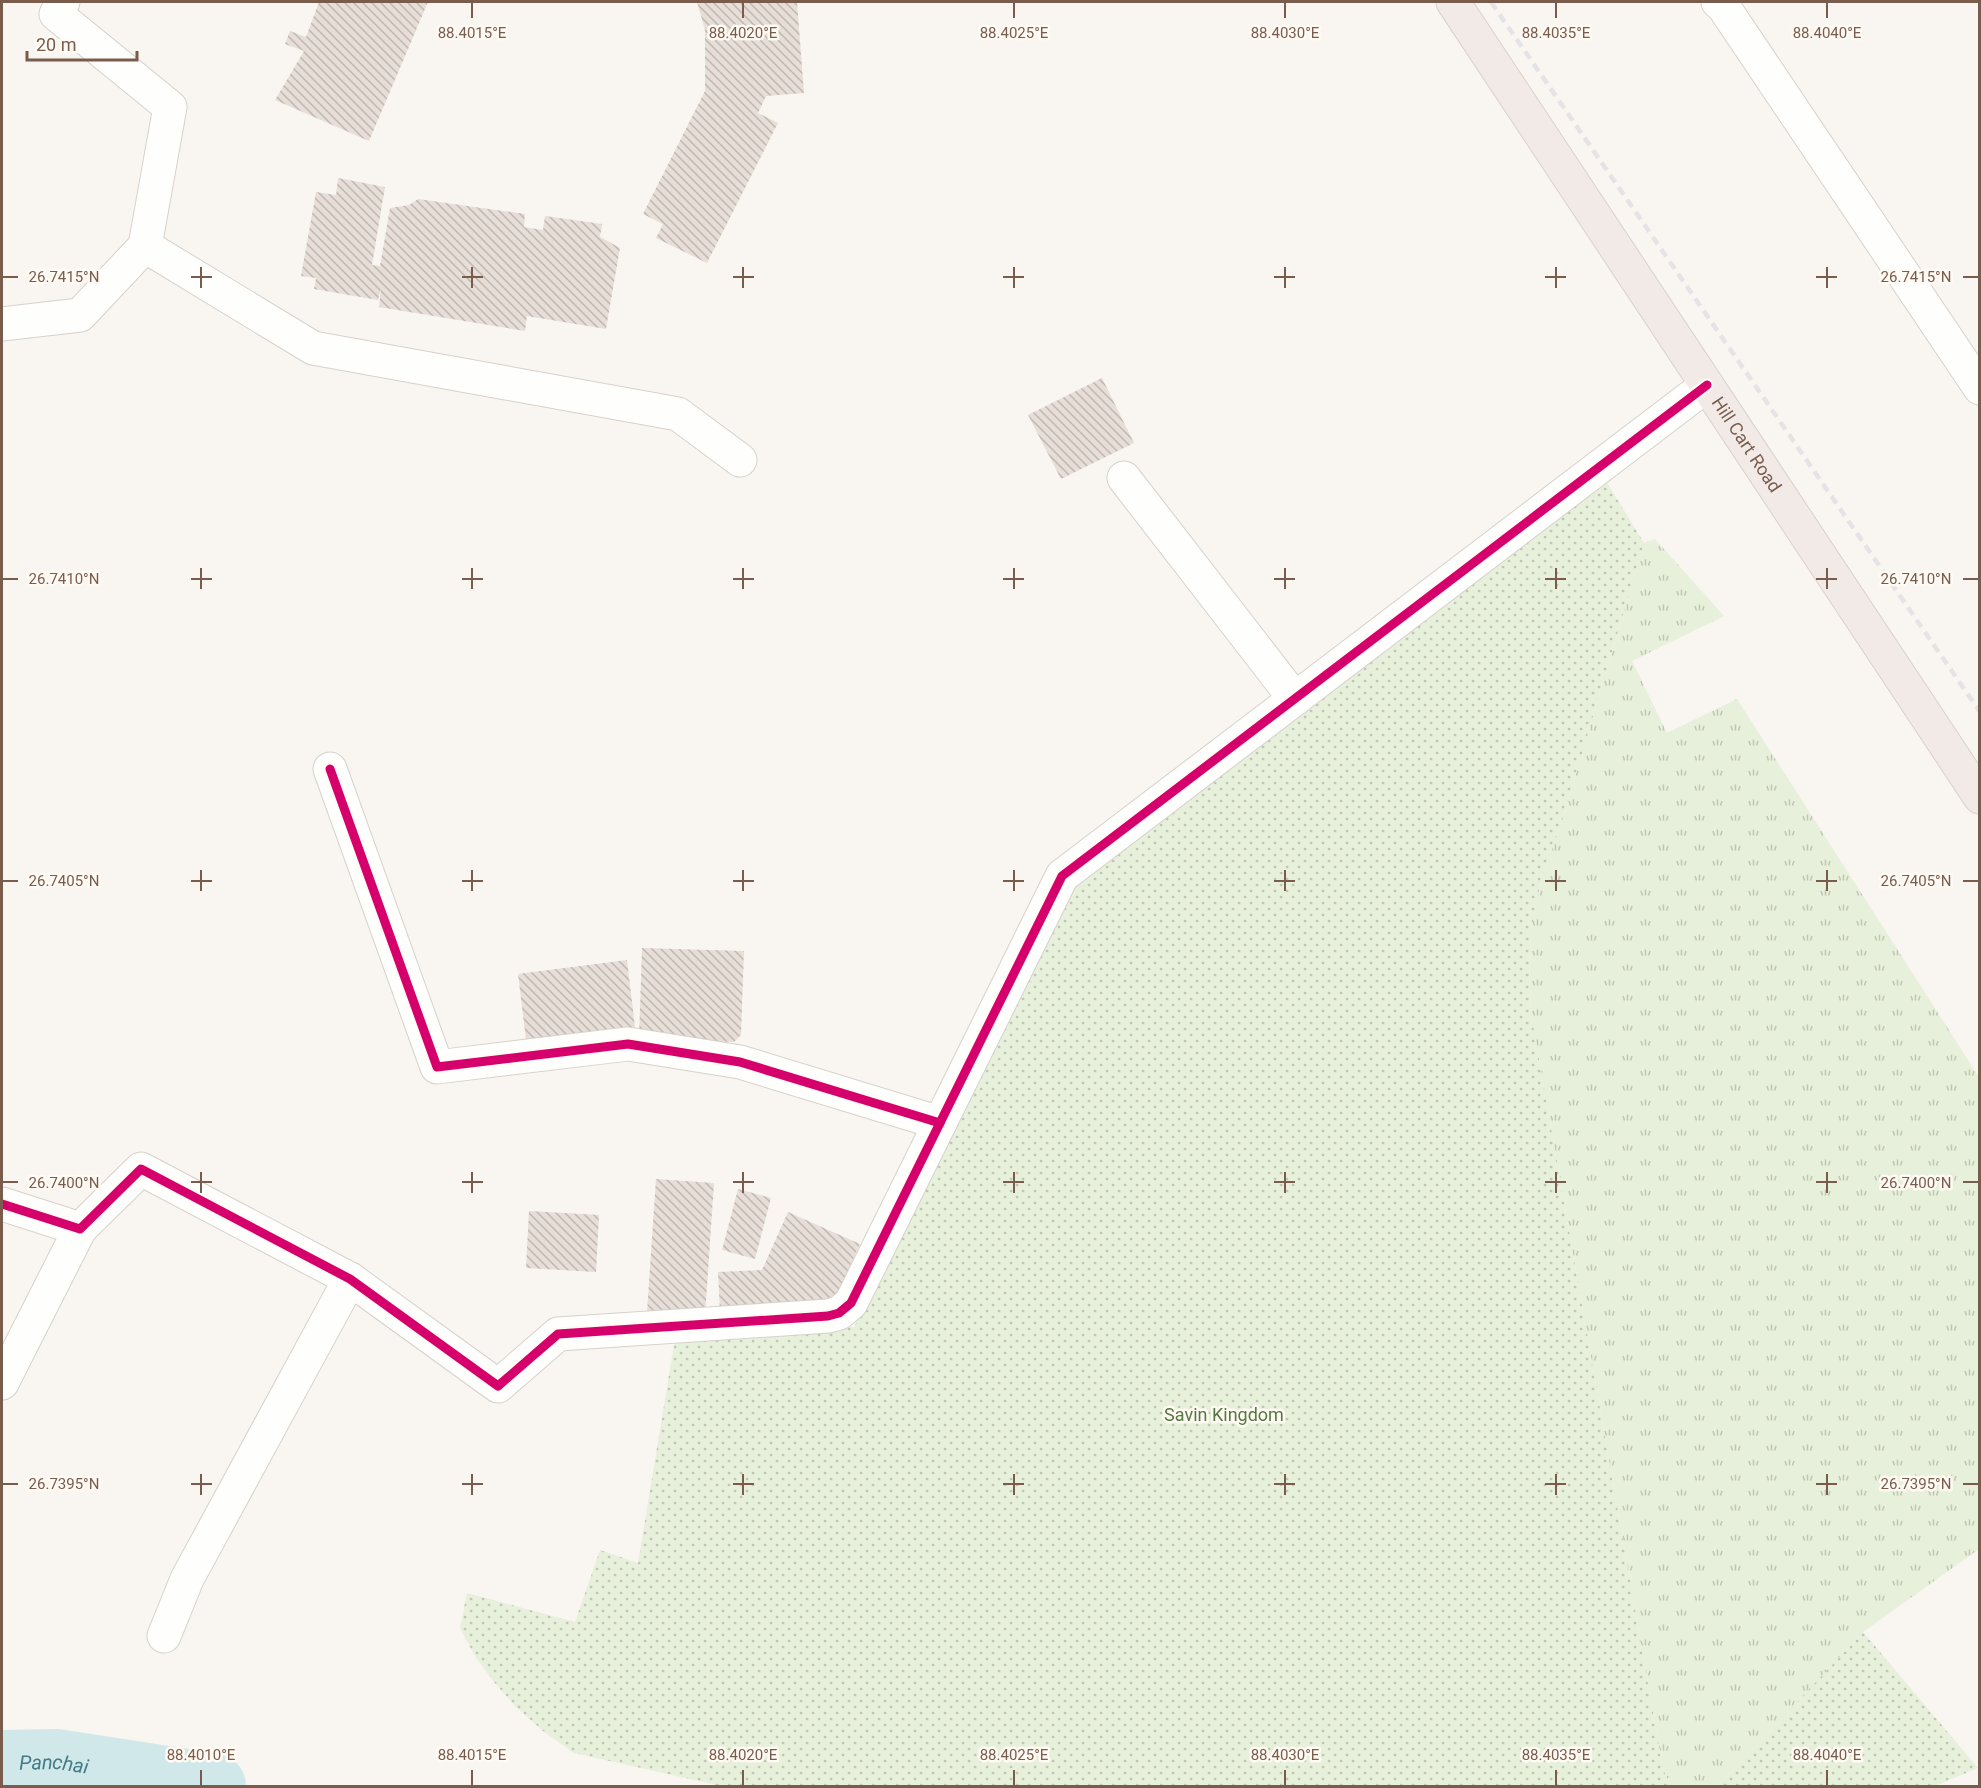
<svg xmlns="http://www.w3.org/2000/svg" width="1981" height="1788" font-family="Roboto,sans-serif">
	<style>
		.grass { fill: url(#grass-tufts) }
		.park { fill: url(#park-dots) }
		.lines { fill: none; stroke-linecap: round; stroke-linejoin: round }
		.river { stroke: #d0e8ea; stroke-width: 66 }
		.building { fill: url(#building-back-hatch) }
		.street-casing { stroke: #d7d1cb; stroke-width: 35 }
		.highway-casing { stroke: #dad1cc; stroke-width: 35 }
		.street { stroke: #fefefd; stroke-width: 33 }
		.highway { stroke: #f2eae7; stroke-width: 33 }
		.rail { stroke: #e6e3e7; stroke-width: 4.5; stroke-dasharray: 9 6; stroke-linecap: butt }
		.cycleway-casing { stroke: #fffaf3; stroke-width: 13 }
		.cycleway { stroke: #d6006c; stroke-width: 9 }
		.ticks { fill: none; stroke: #7a5c4d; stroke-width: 2 }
		.labels { text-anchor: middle; stroke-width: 5; stroke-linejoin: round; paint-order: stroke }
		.street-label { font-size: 18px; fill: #7a5c4d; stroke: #fffaf3 }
		.park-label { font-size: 18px; fill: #537a41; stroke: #fffaf3 }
		.water-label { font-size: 20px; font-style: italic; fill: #437c86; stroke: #fffaf3 }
		.ticks-label { font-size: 15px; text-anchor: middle; fill: #7a5c4d; stroke: #fffaf3; stroke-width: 5; stroke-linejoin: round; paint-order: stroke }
	</style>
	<defs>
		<pattern id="grass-tufts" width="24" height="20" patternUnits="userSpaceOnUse" patternTransform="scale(1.5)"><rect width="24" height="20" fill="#e7f0db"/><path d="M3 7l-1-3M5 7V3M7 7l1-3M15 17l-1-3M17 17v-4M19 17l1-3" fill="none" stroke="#c0c6b4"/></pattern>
		<pattern id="park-dots" width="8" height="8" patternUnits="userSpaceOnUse" patternTransform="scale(1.5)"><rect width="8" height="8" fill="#e7f0db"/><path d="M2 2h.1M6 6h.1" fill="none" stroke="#c0c6b4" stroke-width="1.8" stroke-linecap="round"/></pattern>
		<pattern id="building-back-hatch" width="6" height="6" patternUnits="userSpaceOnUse" patternTransform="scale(1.5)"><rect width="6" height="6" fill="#e6ded7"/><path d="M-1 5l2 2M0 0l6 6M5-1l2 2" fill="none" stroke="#bfb7b1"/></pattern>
	</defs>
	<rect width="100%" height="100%" fill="#f9f5f0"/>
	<path class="grass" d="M1655 539 1724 616 1632 661 1667 733 1737 699 1979 1077V1549L1863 1632 1718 1786H1674L1666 1777 1662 1764 1531 1013C1526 943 1533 893 1560 828L1644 543Z"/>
	<g class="park">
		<path d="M1606 481 1644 543 1560 828C1533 893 1526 943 1531 1013L1662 1764 1666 1777 1674 1786H721L574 1753 543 1731 515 1706 494 1682 475 1656 460 1628 467 1593 575 1622 600 1550 638 1563 674 1345 690 1333 854 1327 1064 887Z"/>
		<path d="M1863 1632 1978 1768 1935 1786H1718Z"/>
	</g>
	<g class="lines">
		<path class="river" id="s1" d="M2 1763 57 1762 213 1786"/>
	</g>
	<g class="building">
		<path d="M319 2H428L369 141 275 100 304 51 285 44 290 31 306 37Z"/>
		<path d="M697 2H797L804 93 766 96 758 113 778 123 707 263 656 238 663 224 643 214 705 91V30Z"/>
		<path d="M338 178 385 187 372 265 380 266 390 208 409 205 418 199 525 214 524 227 543 230 545 216 602 224 600 237 620 248 606 329 527 316 525 331 379 307 381 288 378 300 314 289 316 278 301 276 316 192 336 195Z"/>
		<path d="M1102 378 1134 443 1061 479 1028 415Z"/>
		<path d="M642 948 744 951 741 1035 734 1042 639 1039Z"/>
		<path d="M627 960 635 1027 526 1040 518 974Z"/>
		<path d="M656 1179 714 1183 705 1316 647 1312Z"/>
		<path d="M738 1189 771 1198 755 1259 722 1250Z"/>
		<path d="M529 1211 599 1215 596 1272 526 1268Z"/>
		<path d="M788 1212 860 1244 832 1305 720 1312 718 1272 762 1270Z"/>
	</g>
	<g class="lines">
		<defs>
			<g id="street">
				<path d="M63 2 56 14 170 107 145 246"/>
				<path d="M1718 2 1723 6 1980 388"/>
				<path d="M2 324 80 315 145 246 313 348 678 414 740 460"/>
				<path d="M1124 478 1295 699"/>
				<path d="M330 769 437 1067 628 1044 740 1062 940 1123"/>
				<path d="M2 1204 80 1229 141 1169 350 1279 498 1386 558 1334 828 1316 839 1313 851 1303 1062 876 1707 385"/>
				<path d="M2 1383 80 1229"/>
				<path d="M164 1636 187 1579 350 1279"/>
			</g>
			<g id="highway">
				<path id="s2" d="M1453 2 1980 797"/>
			</g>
		</defs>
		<use href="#street" class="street-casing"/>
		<use href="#highway" class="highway-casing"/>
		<use href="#street" class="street"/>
		<use href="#highway" class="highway"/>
		<path class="rail" d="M1491 2 1980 712"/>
		<defs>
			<g id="cycleway">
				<path d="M330 769 437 1067 628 1044 740 1062 940 1123"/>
				<path d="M2 1204 80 1229 141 1169 350 1279 498 1386 558 1334 828 1316 839 1313 851 1303 1062 876 1707 385"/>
			</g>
		</defs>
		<use href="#cycleway" class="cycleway-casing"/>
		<use href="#cycleway" class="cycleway"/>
	</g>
	<path class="ticks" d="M472 3V18M743 3V18M1014 3V18M1285 3V18M1556 3V18M1827 3V18M201 267V288M472 267V288M743 267V288M1014 267V288M1285 267V288M1556 267V288M1827 267V288M3 277H18M191 277H212M462 277H483M733 277H754M1003 277H1024M1274 277H1295M1545 277H1566M1816 277H1837M1963 277H1978M201 568V589M472 568V589M743 568V589M1014 568V589M1285 568V589M1556 568V589M1827 568V589M3 579H18M191 579H212M462 579H483M733 579H754M1003 579H1024M1274 579H1295M1545 579H1566M1816 579H1837M1963 579H1978M201 870V891M472 870V891M743 870V891M1014 870V891M1285 870V891M1556 870V891M1827 870V891M3 881H18M191 881H212M462 881H483M733 881H754M1003 881H1024M1274 881H1295M1545 881H1566M1816 881H1837M1963 881H1978M201 1172V1193M472 1172V1193M743 1172V1193M1014 1172V1193M1285 1172V1193M1556 1172V1193M1827 1172V1193M3 1182H18M191 1182H212M462 1182H483M733 1182H754M1003 1182H1024M1274 1182H1295M1545 1182H1566M1816 1182H1837M1963 1182H1978M201 1474V1495M472 1474V1495M743 1474V1495M1014 1474V1495M1285 1474V1495M1556 1474V1495M1827 1474V1495M3 1484H18M191 1484H212M462 1484H483M733 1484H754M1003 1484H1024M1274 1484H1295M1545 1484H1566M1816 1484H1837M1963 1484H1978M201 1770V1785M472 1770V1785M743 1770V1785M1014 1770V1785M1285 1770V1785M1556 1770V1785M1827 1770V1785"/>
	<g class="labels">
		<g class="street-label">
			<text dy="6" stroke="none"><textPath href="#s2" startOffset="531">Hill Cart Road</textPath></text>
		</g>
		<g class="park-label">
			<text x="1224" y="1421">Savin Kingdom</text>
		</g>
		<g class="water-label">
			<text dy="7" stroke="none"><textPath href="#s1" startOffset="52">Panchai</textPath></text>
		</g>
	</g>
	<g class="ticks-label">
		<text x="472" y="38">88.4015°E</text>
		<text x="743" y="38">88.4020°E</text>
		<text x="1014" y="38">88.4025°E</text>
		<text x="1285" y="38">88.4030°E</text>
		<text x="1556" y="38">88.4035°E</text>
		<text x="1827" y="38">88.4040°E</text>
		<text x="64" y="282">26.7415°N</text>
		<text x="1916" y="282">26.7415°N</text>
		<text x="64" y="584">26.7410°N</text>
		<text x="1916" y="584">26.7410°N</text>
		<text x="64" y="886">26.7405°N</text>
		<text x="1916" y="886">26.7405°N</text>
		<text x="64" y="1188">26.7400°N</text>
		<text x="1916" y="1188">26.7400°N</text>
		<text x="64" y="1489">26.7395°N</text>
		<text x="1916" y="1489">26.7395°N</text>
		<text x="201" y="1760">88.4010°E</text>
		<text x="472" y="1760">88.4015°E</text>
		<text x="743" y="1760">88.4020°E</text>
		<text x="1014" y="1760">88.4025°E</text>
		<text x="1285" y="1760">88.4030°E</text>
		<text x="1556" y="1760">88.4035°E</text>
		<text x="1827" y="1760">88.4040°E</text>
	</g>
	<rect width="1981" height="1788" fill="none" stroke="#7a5c4d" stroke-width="6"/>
	<path d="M27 51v9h110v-9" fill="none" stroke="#7a5c4d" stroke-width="3"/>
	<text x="36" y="51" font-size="18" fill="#7a5c4d" stroke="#fffaf3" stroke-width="4.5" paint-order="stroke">20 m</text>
</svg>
